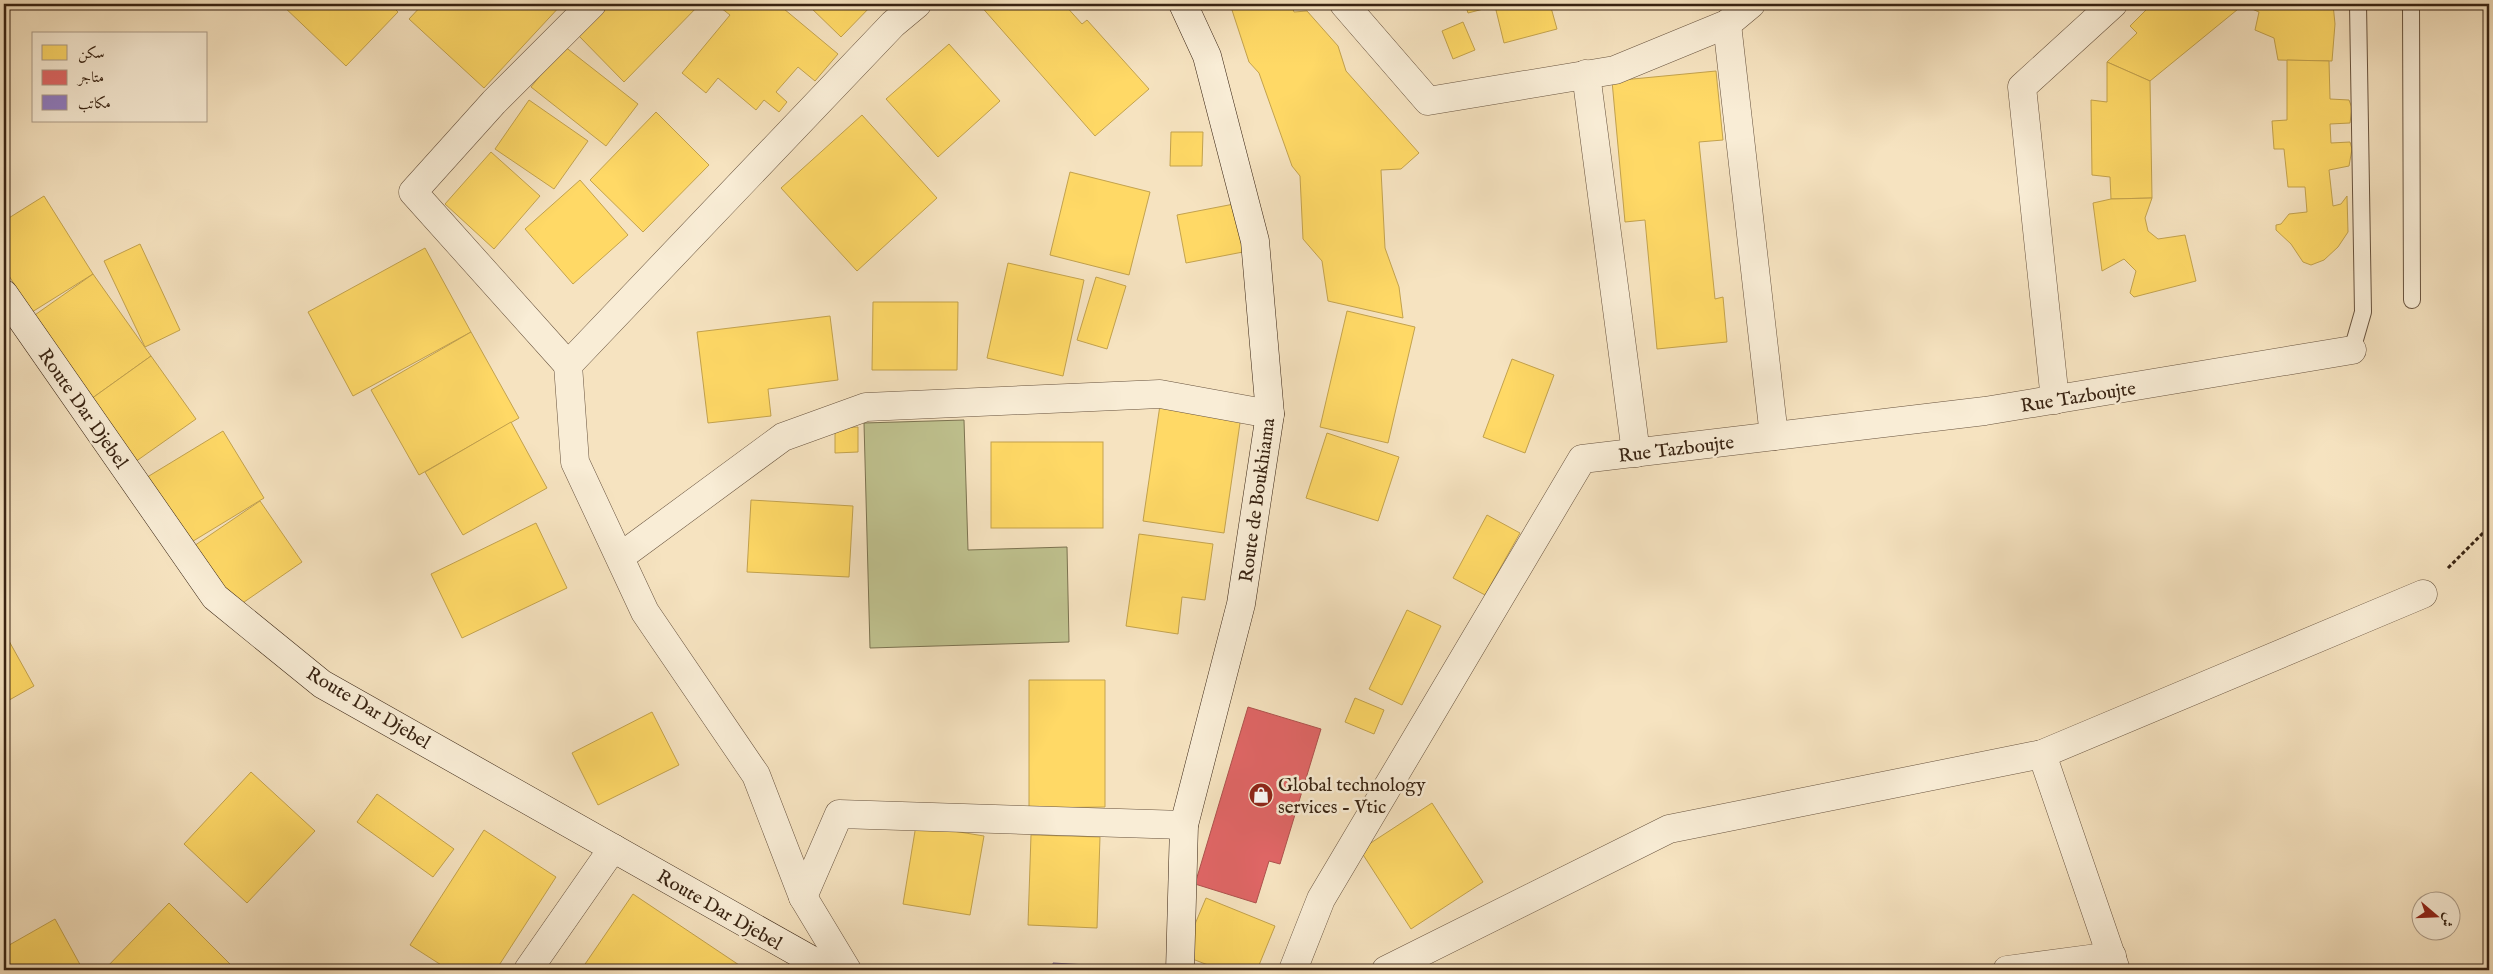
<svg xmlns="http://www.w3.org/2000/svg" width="2493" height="974" font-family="'IM FELL English',Amiri,serif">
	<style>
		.green { fill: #c0c390; stroke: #7c7351 }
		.homes { fill: #ffd966; stroke: #c3a24d }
		.shops { fill: #e06666; stroke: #ae524d }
		.offices { fill: #8e7cc3; stroke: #74618e }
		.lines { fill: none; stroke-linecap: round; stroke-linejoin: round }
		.lane-casing { stroke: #68533e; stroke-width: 18 }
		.street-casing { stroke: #68533e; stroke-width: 29 }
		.secondary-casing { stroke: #382312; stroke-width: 29 }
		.path { stroke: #382312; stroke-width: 3; stroke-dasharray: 4 2.5; stroke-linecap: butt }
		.lane { stroke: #f9edd6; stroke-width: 16 }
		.street { stroke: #f9edd6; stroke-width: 28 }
		.secondary { stroke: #f9edd6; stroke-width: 28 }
		.labels { text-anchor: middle; stroke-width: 5; stroke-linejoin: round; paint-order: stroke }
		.street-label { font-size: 19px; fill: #382312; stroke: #f9edd6 }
		.poi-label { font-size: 19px; fill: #382312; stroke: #f9edd6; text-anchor: start }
	</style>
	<rect width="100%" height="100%" fill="#f6e3c0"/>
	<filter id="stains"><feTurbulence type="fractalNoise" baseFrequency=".004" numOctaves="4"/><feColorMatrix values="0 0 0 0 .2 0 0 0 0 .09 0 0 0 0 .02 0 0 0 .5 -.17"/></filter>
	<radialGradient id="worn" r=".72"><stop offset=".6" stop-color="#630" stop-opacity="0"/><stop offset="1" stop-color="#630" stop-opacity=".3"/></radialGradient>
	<path class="green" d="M964 420 968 550 1067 547 1069 642 870 648 864 423Z"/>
	<g class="homes">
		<path d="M281 4H390L398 12 346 66Z"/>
		<path d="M423 4H562L484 88 409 19Z"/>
		<path d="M609 4H700L624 82 578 35Z"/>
		<path d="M716 4H778L838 54 815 81 798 67 776 92 787 102 779 112 764 100 756 110 718 78 706 93 682 73 730 15Z"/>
		<path d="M807 4H873L841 37Z"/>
		<path d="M979 4H1064L1082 24 1087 20 1149 89 1095 136Z"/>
		<path d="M1230 4H1291L1294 12 1307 11 1338 46 1346 71 1419 153 1401 169 1381 170 1385 248 1399 287 1403 318 1328 301 1322 261 1303 239 1300 176 1292 166 1259 73 1249 62Z"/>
		<path d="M1465 4H1550L1557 29 1504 43 1495 6 1468 13Z"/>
		<path d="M1566 4H1581L1567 7Z"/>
		<path d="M2152 4H2333L2335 24 2332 61 2278 60 2274 38 2255 30 2259 12 2243 5 2150 81 2107 62 2137 33 2130 26Z"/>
		<path d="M1463 22 1475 50 1453 59 1442 31Z"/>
		<path d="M949 44 1000 101 938 157 886 99Z"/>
		<path d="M564 46 638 104 606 146 531 87Z"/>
		<path d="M2287 60 2329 61 2330 99 2349 100 2352 108 2350 123 2330 124 2331 143 2350 142 2352 149 2349 166 2329 170 2333 206 2341 204 2347 196 2348 232 2338 247 2324 260 2311 265 2303 262 2291 244 2276 230V225L2281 224 2289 214 2307 212 2305 187H2288L2284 149H2274L2272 121 2287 120Z"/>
		<path d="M2107 62 2150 81 2152 198 2111 199 2110 177 2092 175 2091 100 2107 102Z"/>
		<path d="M1716 71 1723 140 1699 142 1715 299 1723 297 1727 342 1657 349 1645 220 1625 222 1612 81Z"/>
		<path d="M529 100 588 141 554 189 495 149Z"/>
		<path d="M656 112 709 165 643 232 590 180Z"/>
		<path d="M862 115 937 198 857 271 781 188Z"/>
		<path d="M1171 132H1203L1202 166H1170Z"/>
		<path d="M491 152 540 196 494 249 445 204Z"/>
		<path d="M1070 172 1150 192 1129 275 1050 255Z"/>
		<path d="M580 180 628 235 573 284 525 229Z"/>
		<path d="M44 196 93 274 32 312 4 268V221Z"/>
		<path d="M2152 198 2145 218 2148 231 2158 239 2185 235 2196 281 2134 297 2130 293 2136 271 2124 259 2102 271 2093 203 2111 199Z"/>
		<path d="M1234 204 1243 252 1186 263 1177 215Z"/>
		<path d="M140 244 180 330 145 347 104 261Z"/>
		<path d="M425 248 471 332 353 396 308 312Z"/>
		<path d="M1008 263 1084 280 1063 376 987 358Z"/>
		<path d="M93 274 151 356 91 399 32 317Z"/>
		<path d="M1096 277 1126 286 1107 349 1077 340Z"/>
		<path d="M873 302H958L957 370H872Z"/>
		<path d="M1347 311 1415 327 1388 443 1320 427Z"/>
		<path d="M830 316 838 380 768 389 771 416 708 423 697 332Z"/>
		<path d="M471 332 519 418 419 475 371 390Z"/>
		<path d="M151 356 196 419 135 462 91 399Z"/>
		<path d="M1512 359 1554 375 1525 453 1483 437Z"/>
		<path d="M1160 405 1241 416 1224 533 1143 521Z"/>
		<path d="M511 422 547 488 463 535 425 472Z"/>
		<path d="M858 427V452L835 453V428Z"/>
		<path d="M223 431 264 498 185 546 144 479Z"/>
		<path d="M1327 433 1399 457 1378 521 1306 498Z"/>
		<rect x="991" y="442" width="112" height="86"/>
		<path d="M751 500 853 506 849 577 747 572Z"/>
		<path d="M260 501 302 562 234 609 191 548Z"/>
		<path d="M1487 515 1520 533 1485 595 1453 578Z"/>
		<path d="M536 523 567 588 462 638 431 574Z"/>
		<path d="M1139 534 1213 544 1205 600 1182 597 1178 634 1126 626Z"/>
		<path d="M1407 610 1441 626 1402 705 1369 689Z"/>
		<path d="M4 632 34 686 4 703Z"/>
		<path d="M1029 680H1105V807L1029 808Z"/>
		<path d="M1355 698 1384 710 1374 734 1345 722Z"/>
		<path d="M652 712 679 765 598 805 572 753Z"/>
		<path d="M251 772 315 831 247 903 184 844Z"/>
		<path d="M377 794 454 849 433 877 357 822Z"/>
		<path d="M1432 803 1483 882 1411 929 1360 850Z"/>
		<path d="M916 825 984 836 970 915 903 904Z"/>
		<path d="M484 830 556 877 496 970H449L410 945Z"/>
		<path d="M1031 835 1100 837 1097 928 1028 925Z"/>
		<path d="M633 894 745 969 744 970H581Z"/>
		<path d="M1206 898 1275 926 1257 970H1206L1208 965 1182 955Z"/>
		<path d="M169 903 232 966 228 970H104Z"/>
		<path d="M55 919 83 970H4V948Z"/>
	</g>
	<path class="shops" d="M1248 707 1321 729 1280 864 1269 861 1256 903 1195 884Z"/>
	<path class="offices" d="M1053 963 1139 968V970H1053Z"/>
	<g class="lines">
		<defs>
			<g id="lane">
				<path d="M2411 4 2412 300"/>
				<path d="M2352 350 2363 312 2358 4"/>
			</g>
			<g id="street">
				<path d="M1344 4 1428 101 1615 70 1727 24 1751 4"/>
				<path d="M1727 24 1774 436"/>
				<path d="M1586 74 1636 453"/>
				<path d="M568 365 413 192 494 102 592 4"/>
				<path d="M2055 400 2022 87 2113 4"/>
				<path d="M620 557 783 437 866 407 1160 394 1270 414"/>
				<path d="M2042 754 2116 970"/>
				<path d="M803 897 839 814 1184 825"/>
				<path d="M528 970 613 848"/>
				<path d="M847 970 803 897 756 775 645 612 575 462 568 365 893 24 917 4"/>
				<path d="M1293 970 1321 899 1582 459 1985 411 2352 350"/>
				<path d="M1386 970 1669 829 2042 754 2423 594"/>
				<path d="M2007 970 2112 956"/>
			</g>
			<g id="secondary">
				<path d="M4 294 215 597 322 684 829 970"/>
				<path d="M1180 970 1184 825 1241 604 1270 414 1255 241 1207 56 1183 4"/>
			</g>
		</defs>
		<use href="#lane" class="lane-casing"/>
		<use href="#street" class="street-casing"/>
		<use href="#secondary" class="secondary-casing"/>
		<path class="path" d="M2448 568 2489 527"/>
		<use href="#lane" class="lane"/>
		<use href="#street" class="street"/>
		<use href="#secondary" class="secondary"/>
	</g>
	<defs>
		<symbol id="shop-disc" viewBox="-11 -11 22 22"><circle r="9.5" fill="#8f2418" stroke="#f9edd6"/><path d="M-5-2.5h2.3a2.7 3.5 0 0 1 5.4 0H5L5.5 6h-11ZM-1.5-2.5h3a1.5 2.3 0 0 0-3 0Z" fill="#fff"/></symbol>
	</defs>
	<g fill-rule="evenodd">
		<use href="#shop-disc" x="1247" y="781" width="28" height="28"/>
	</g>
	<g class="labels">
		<g class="street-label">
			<text transform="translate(2078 396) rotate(-9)" y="7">Rue Tazboujte</text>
			<text transform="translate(84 408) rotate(55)" y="7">Route Dar Djebel</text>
			<text transform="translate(1676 448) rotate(-7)" y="7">Rue Tazboujte</text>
			<text transform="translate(1256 500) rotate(-82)" y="7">Route de Boukhiama</text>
			<text transform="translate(369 707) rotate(31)" y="7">Route Dar Djebel</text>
			<text transform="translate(720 909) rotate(30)" y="7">Route Dar Djebel</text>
		</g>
		<g class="poi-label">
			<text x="1278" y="791">Global technology<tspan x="1278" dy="22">services - Vtic</tspan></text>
		</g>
	</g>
	<rect width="2493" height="974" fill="none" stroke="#f6e3c0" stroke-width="20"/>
	<rect x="5" y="5" width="2483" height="964" fill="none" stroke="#382312" stroke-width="2.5"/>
	<rect x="10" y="10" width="2473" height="954" fill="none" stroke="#382312"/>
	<rect x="32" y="32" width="175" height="90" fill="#f9edd6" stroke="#ac9c88"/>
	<rect x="42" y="45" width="25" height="15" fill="#ffd966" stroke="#ac9c88"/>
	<text x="78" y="58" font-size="15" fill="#382312">سكن</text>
	<rect x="42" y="70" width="25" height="15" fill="#e06666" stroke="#ac9c88"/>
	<text x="78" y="82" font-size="15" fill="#382312">متاجر</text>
	<rect x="42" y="95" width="25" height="15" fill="#8e7cc3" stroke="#ac9c88"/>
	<text x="78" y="108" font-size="15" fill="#382312">مكاتب</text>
	<g transform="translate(2436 916) rotate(109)"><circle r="24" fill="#f9edd6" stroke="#ac9c88"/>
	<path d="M0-4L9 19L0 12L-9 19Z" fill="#8f2418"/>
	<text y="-8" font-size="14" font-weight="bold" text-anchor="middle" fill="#382312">ش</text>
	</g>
	<rect width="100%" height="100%" filter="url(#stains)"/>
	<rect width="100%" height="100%" fill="url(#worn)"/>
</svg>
